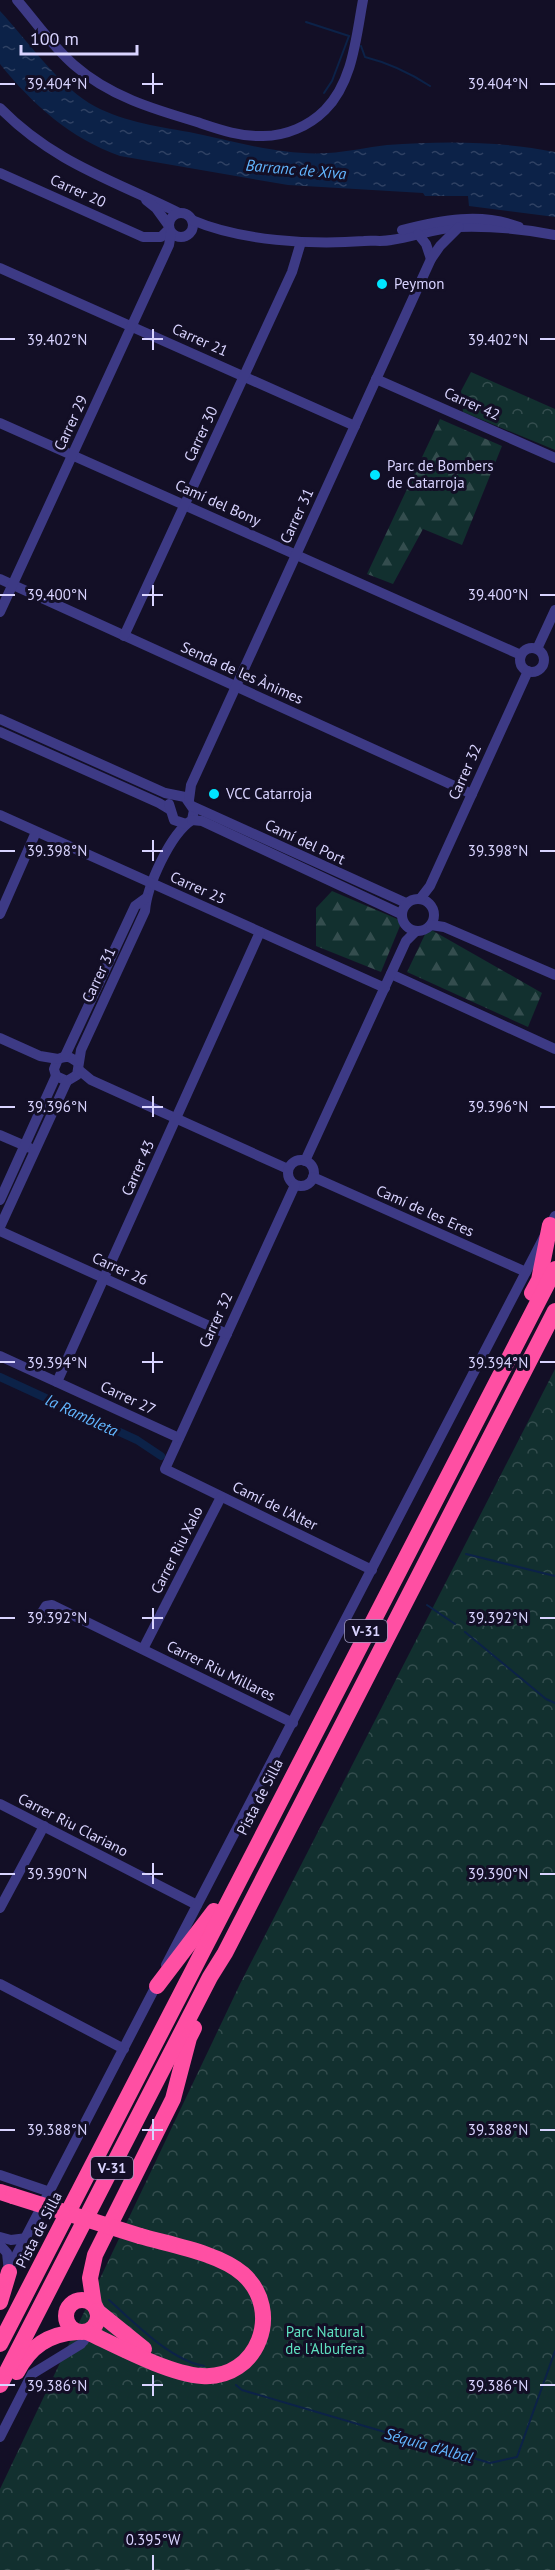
<svg xmlns="http://www.w3.org/2000/svg" width="555" height="2570" font-family="'PT Sans',sans-serif">
	<style>
		.forest { fill: url(#forest-firs) }
		.park { fill: url(#park-crowns) }
		.water { fill: url(#water-ripples) }
		.lines { fill: none; stroke-linecap: round; stroke-linejoin: round }
		.stream { stroke: #0c2248; stroke-width: 2 }
		.canal { stroke: #0c2248; stroke-width: 8 }
		.minor { stroke: #3d3a85; stroke-width: 10 }
		.highway { stroke: #ff4fa3; stroke-width: 16 }
		.highway-bridge { stroke: #ff4fa3; stroke-width: 16 }
		.ticks { fill: none; stroke: #d9d4ff; stroke-width: 2 }
		.poi-dot { fill: #00e5ff; stroke: #130f26; stroke-width: 2 }
		.labels { text-anchor: middle; stroke-width: 6; stroke-linejoin: round; paint-order: stroke }
		.shield { fill: #130f26; stroke: #9e99be; stroke-width: 1.5 }
		.shield-label { font-size: 14px; font-weight: bold; fill: #d9d4ff }
		.street-label { font-size: 15px; fill: #d9d4ff; stroke: #130f26 }
		.poi-label { font-size: 15px; fill: #d9d4ff; stroke: #130f26; text-anchor: start }
		.park-label { font-size: 15px; fill: #5fe0c0; stroke: #130f26 }
		.water-label { font-size: 16px; font-style: italic; fill: #62b6ff; stroke: #130f26 }
		.ticks-label { font-size: 15px; text-anchor: middle; fill: #d9d4ff; stroke: #130f26; stroke-width: 6; stroke-linejoin: round; paint-order: stroke }
	</style>
	<defs>
		<pattern id="forest-firs" width="22" height="20" patternUnits="userSpaceOnUse" patternTransform="scale(1.5)"><rect width="22" height="20" fill="#12302f"/><path d="M5 1l3.5 6h-7zM16 11l3.5 6h-7z" fill="#344d4e"/></pattern>
		<pattern id="park-crowns" width="20" height="18" patternUnits="userSpaceOnUse" patternTransform="scale(1.5)"><rect width="20" height="18" fill="#12302f"/><path d="M2 6a3 3 0 1 1 6 0M12 15a3 3 0 1 1 6 0" fill="none" stroke="#344d4e"/></pattern>
		<pattern id="water-ripples" width="26" height="14" patternUnits="userSpaceOnUse" patternTransform="scale(1.5)"><rect width="26" height="14" fill="#0c2248"/><path d="M2 4q2-2 4 0t4 0M15 11q2-2 4 0t4 0" fill="none" stroke="#2f4163"/></pattern>
	</defs>
	<rect width="100%" height="100%" fill="#130f26"/>
	<g class="forest">
		<path d="M440 419 502 446 462 545 423 529 393 584 367 574Z"/>
		<path d="M332 891 402 921 381 972 316 946V908Z"/>
		<path d="M428 928 542 993 528 1027 407 972Z"/>
	</g>
	<g class="park">
		<path d="M471 372 555 409V450L463 412 461 391Z"/>
		<path d="M555 1369V2570H0V2489L240 1984Z"/>
	</g>
	<path class="water" d="M0 11C27 40 56 82 89 103 119 121 155 126 189 132 233 141 282 156 328 153 348 152 367 147 387 145 443 141 500 141 555 152V217L469 206 468 196H425L423 193 288 185 120 156C71 139 32 104 0 64Z"/>
	<g class="lines">
		<g class="stream">
			<path d="M306 22 349 36"/>
			<path d="M361 46 365 57C389 63 410 73 430 86"/>
			<path d="M324 93 332 81 349 36"/>
			<path d="M466 1554 555 1576"/>
			<path d="M427 1605 455 1624"/>
			<path d="M465 1632 546 1699 555 1703"/>
			<path d="M109 2300C135 2323 170 2360 204 2366"/>
			<path d="M236 2385 242 2390 490 2463 517 2457 555 2351"/>
		</g>
		<path class="canal" d="M0 1377 137 1440 161 1456"/>
		<g class="minor">
			<path d="M17 0C36 22 52 46 74 65 109 96 153 109 197 122 218 129 240 137 263 136 286 136 309 126 325 110 353 82 356 37 363 0"/>
			<path d="M0 108C54 163 113 180 179 213"/>
			<path d="M0 173 143 237H161L169 229"/>
			<path d="M146 200 156 208 169 226"/>
			<circle cx="181" cy="225" r="12"/>
			<path d="M192 220C241 241 311 245 364 241 373 240 382 242 391 240 414 237 435 228 459 227 491 226 524 229 555 235"/>
			<path d="M402 230C441 220 481 212 519 227"/>
			<path d="M418 234 426 244 431 259"/>
			<path d="M0 268 355 426"/>
			<path d="M376 379 555 458"/>
			<path d="M0 423 521 655"/>
			<path d="M0 579 472 794"/>
			<path d="M0 612 169 245 171 233"/>
			<path d="M124 636 292 272 301 242"/>
			<circle cx="532" cy="660" r="12"/>
			<path d="M537 649 555 610"/>
			<path d="M0 719 165 793 185 797 194 810 192 820C170 834 147 886 145 911L81 1050 77 1075 67 1081 56 1076 54 1069 58 1059C67 1055 71 1057 78 1063"/>
			<path d="M0 732 159 803 169 809"/>
			<path d="M189 800 191 785 431 259 440 246 459 227"/>
			<path d="M169 804 174 820 186 824"/>
			<path d="M192 806 406 903"/>
			<path d="M0 815 385 988"/>
			<path d="M192 820 202 821 401 914"/>
			<circle cx="418" cy="915" r="16"/>
			<path d="M420 899 430 886 528 671"/>
			<path d="M0 914 36 832"/>
			<path d="M431 925 444 927 555 975"/>
			<path d="M391 974 555 1049"/>
			<path d="M0 1038 40 1056 58 1059"/>
			<path d="M65 1056 135 906 146 898"/>
			<path d="M79 1070 91 1080 288 1169"/>
			<path d="M0 1135 30 1148"/>
			<circle cx="301" cy="1173" r="13"/>
			<path d="M305 1161 406 941 415 932"/>
			<path d="M313 1177 526 1272"/>
			<path d="M295 1185 165 1469 372 1570"/>
			<path d="M0 1200 56 1076"/>
			<path d="M0 1227 67 1081"/>
			<path d="M0 1231 227 1334"/>
			<path d="M0 1356 179 1438"/>
			<path d="M57 1382 260 932"/>
			<path d="M41 1614 46 1606 52 1605 293 1723"/>
			<path d="M143 1649 221 1497"/>
			<path d="M0 1804 197 1905"/>
			<path d="M0 1908 44 1826"/>
			<path d="M166 1965 555 1216"/>
			<path d="M0 1984 124 2049"/>
			<path d="M0 2175 50 2192"/>
			<path d="M0 2237 11 2240 27 2238"/>
			<path d="M0 2245 7 2253 9 2272"/>
			<path d="M5 2277 158 1982"/>
			<path d="M0 2437 32 2374 81 2344 92 2330"/>
		</g>
		<g class="highway">
			<path d="M532 1293 539 1280 550 1225"/>
			<path d="M157 1986 214 1911"/>
			<path d="M0 2192 13 2196"/>
			<circle cx="82" cy="2316" r="16"/>
			<path d="M0 2302 9 2272"/>
			<path d="M94 2305 90 2278 95 2255 173 2099 189 2038 194 2028"/>
			<path d="M97 2311 144 2349"/>
			<path d="M87 2332C117 2346 169 2374 202 2376 258 2380 284 2311 243 2274 219 2253 171 2245 140 2236"/>
			<path d="M0 2344 555 1269"/>
			<path d="M17 2372C30 2346 49 2334 77 2332"/>
			<path d="M0 2385 210 1977 225 1953 555 1311"/>
		</g>
		<path class="highway-bridge" d="M13 2196 140 2236"/>
	</g>
	<path class="ticks" d="M153 73V94M0 84H15M142 84H163M540 84H555M153 329V350M0 339H15M142 339H163M540 339H555M153 585V606M0 595H15M142 595H163M540 595H555M153 840V861M0 851H15M142 851H163M540 851H555M153 1096V1117M0 1107H15M142 1107H163M540 1107H555M153 1352V1373M0 1362H15M142 1362H163M540 1362H555M153 1608V1629M0 1618H15M142 1618H163M540 1618H555M153 1863V1884M0 1874H15M142 1874H163M540 1874H555M153 2119V2140M0 2130H15M142 2130H163M540 2130H555M153 2375V2396M0 2385H15M142 2385H163M540 2385H555M153 2555V2570"/>
	<g class="poi-dot">
		<circle cx="382" cy="284" r="6"/>
		<circle cx="375" cy="475" r="6"/>
		<circle cx="214" cy="794" r="6"/>
	</g>
	<g class="labels">
		<g class="shield">
			<rect x="345" y="1620" width="42" height="22" rx="4.5"/>
			<rect x="91" y="2157" width="42" height="22" rx="4.5"/>
		</g>
		<g class="shield-label">
			<text x="366" y="1636">V-31</text>
			<text x="112" y="2173">V-31</text>
		</g>
		<g class="street-label">
			<text transform="translate(78 191) rotate(24)" y="5">Carrer 20</text>
			<text transform="translate(200 340) rotate(24)" y="5">Carrer 21</text>
			<text transform="translate(472 404) rotate(24)" y="5">Carrer 42</text>
			<text transform="translate(71 423) rotate(-65)" y="5">Carrer 29</text>
			<text transform="translate(201 434) rotate(-65)" y="5">Carrer 30</text>
			<text transform="translate(218 503) rotate(24)" y="5">Camí del Bony</text>
			<text transform="translate(297 516) rotate(-65)" y="5">Carrer 31</text>
			<text transform="translate(242 673) rotate(24)" y="5">Senda de les Ànimes</text>
			<text transform="translate(465 772) rotate(-66)" y="5">Carrer 32</text>
			<text transform="translate(305 842) rotate(25)" y="5">Camí del Port</text>
			<text transform="translate(198 888) rotate(24)" y="5">Carrer 25</text>
			<text transform="translate(99 975) rotate(-65)" y="5">Carrer 31</text>
			<text transform="translate(138 1168) rotate(-66)" y="5">Carrer 43</text>
			<text transform="translate(425 1211) rotate(24)" y="5">Camí de les Eres</text>
			<text transform="translate(120 1269) rotate(24)" y="5">Carrer 26</text>
			<text transform="translate(216 1320) rotate(-65)" y="5">Carrer 32</text>
			<text transform="translate(128 1398) rotate(25)" y="5">Carrer 27</text>
			<text transform="translate(275 1506) rotate(26)" y="5">Camí de l'Alter</text>
			<text transform="translate(177 1550) rotate(-63)" y="5">Carrer Riu Xalo</text>
			<text transform="translate(221 1671) rotate(26)" y="5">Carrer Riu Millares</text>
			<text transform="translate(260 1797) rotate(-63)" y="5">Pista de Silla</text>
			<text transform="translate(73 1825) rotate(27)" y="5">Carrer Riu Clariano</text>
			<text transform="translate(39 2230) rotate(-63)" y="5">Pista de Silla</text>
		</g>
		<g class="poi-label">
			<text x="394" y="289">Peymon</text>
			<text x="387" y="471">Parc de Bombers<tspan x="387" dy="17">de Catarroja</tspan></text>
			<text x="226" y="799">VCC Catarroja</text>
		</g>
		<g class="park-label">
			<text x="325" y="2337">Parc Natural<tspan x="325" dy="17">de l'Albufera</tspan></text>
		</g>
		<g class="water-label">
			<text transform="translate(296 169) rotate(5)" y="6">Barranc de Xiva</text>
			<text transform="translate(82 1415) rotate(25)" y="6">la Rambleta</text>
			<text transform="translate(429 2445) rotate(16)" y="6">Séquia d'Albal</text>
		</g>
	</g>
	<g class="ticks-label">
		<text x="57" y="89">39.404°N</text>
		<text x="498" y="89">39.404°N</text>
		<text x="57" y="345">39.402°N</text>
		<text x="498" y="345">39.402°N</text>
		<text x="57" y="600">39.400°N</text>
		<text x="498" y="600">39.400°N</text>
		<text x="57" y="856">39.398°N</text>
		<text x="498" y="856">39.398°N</text>
		<text x="57" y="1112">39.396°N</text>
		<text x="498" y="1112">39.396°N</text>
		<text x="57" y="1368">39.394°N</text>
		<text x="498" y="1368">39.394°N</text>
		<text x="57" y="1623">39.392°N</text>
		<text x="498" y="1623">39.392°N</text>
		<text x="57" y="1879">39.390°N</text>
		<text x="498" y="1879">39.390°N</text>
		<text x="57" y="2135">39.388°N</text>
		<text x="498" y="2135">39.388°N</text>
		<text x="57" y="2391">39.386°N</text>
		<text x="498" y="2391">39.386°N</text>
		<text x="153" y="2545">0.395°W</text>
	</g>
	<path d="M21 45v9h116v-9" fill="none" stroke="#d9d4ff" stroke-width="3"/>
	<text x="30" y="45" font-size="18" fill="#d9d4ff" stroke="#130f26" stroke-width="4.5" paint-order="stroke">100 m</text>
</svg>
